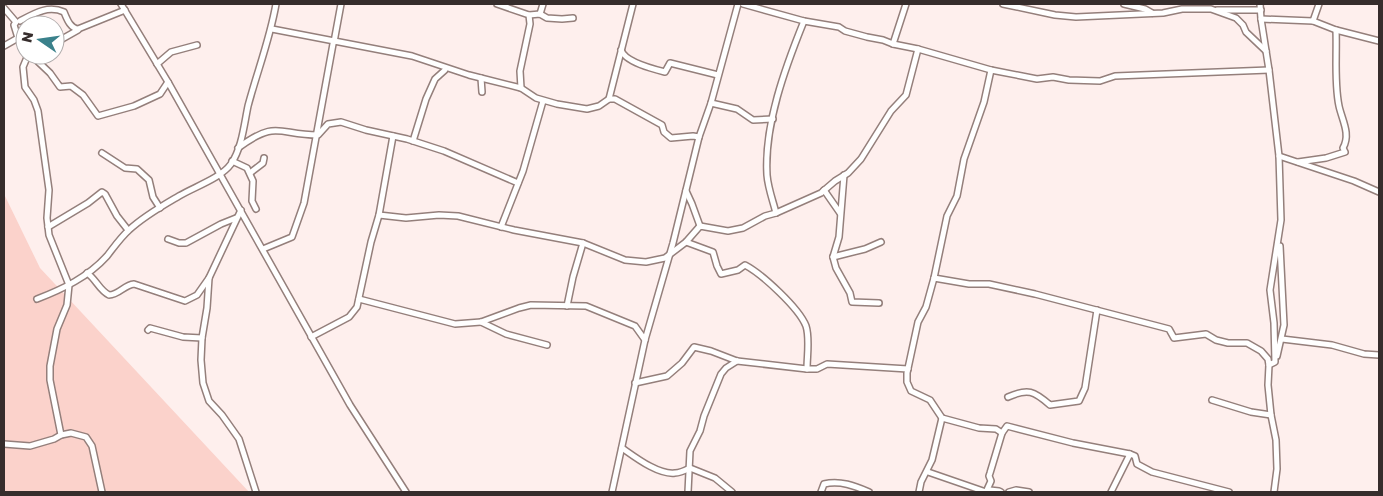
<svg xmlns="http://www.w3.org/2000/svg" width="1383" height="496" font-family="'Golos Text',sans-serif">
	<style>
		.green { fill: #fbd2cb }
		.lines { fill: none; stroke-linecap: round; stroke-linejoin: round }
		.minor-casing { stroke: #947f7b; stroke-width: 8 }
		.minor { stroke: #fff; stroke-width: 5 }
	</style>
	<rect width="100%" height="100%" fill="#feefed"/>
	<path class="green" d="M4 194 40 268 249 492H4Z"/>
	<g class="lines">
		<defs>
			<g id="minor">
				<path d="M121 4 168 82 350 405 406 492"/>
				<path d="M497 4 529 15 530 24 520 71 521 88"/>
				<path d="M743 4 804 21 839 27 845 31 867 37 883 40 893 44 918 49 991 70 1037 79 1053 77 1069 80 1100 81 1115 76 1269 70"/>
				<path d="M1003 4 1055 15 1076 17 1163 13 1182 9H1211L1236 18 1243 25 1246 32 1266 51"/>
				<path d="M1124 4 1145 9 1152 13"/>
				<path d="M1260 4 1261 19 1269 70 1279 156 1281 220 1270 290 1274 323 1275 362 1269 365 1268 385 1271 415 1276 440 1277 469 1274 492"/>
				<path d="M4 8 16 22 14 25 18 38 25 43"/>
				<path d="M1217 10H1261"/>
				<path d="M540 14 543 4"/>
				<path d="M529 15 540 14 547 18 562 19 573 18"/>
				<path d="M1261 19 1313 21 1336 30 1379 41"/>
				<path d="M20 21C35 13 48 5 64 12 67 19 70 28 78 29L125 10"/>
				<path d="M1313 21 1319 4"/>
				<path d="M272 29 412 56 469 75 521 88 536 98 557 104 587 109 599 106 609 99H615L662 125 664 132 671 138 693 136 699 137"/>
				<path d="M334 42 341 4"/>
				<path d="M55 43 78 30"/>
				<path d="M893 44 906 4"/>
				<path d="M4 46 18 38"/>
				<path d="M621 50C625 62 653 69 665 72L670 63 718 75"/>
				<path d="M28 55 23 67 25 87 34 100 38 111 49 190 47 218 49 235 69 285 67 305 57 329 50 366V380L61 435"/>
				<path d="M31 55 50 73 60 87 71 86 83 95 98 116 134 106 160 94 168 82"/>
				<path d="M157 64 171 52 197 45"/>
				<path d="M991 70 984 102 964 159 957 196 947 216 934 278 926 307 918 322 907 373V382L911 391 930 400 942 418 979 428 996 429 1002 433 1007 426 1073 443 1130 454 1135 456 1137 464 1152 472 1229 492"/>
				<path d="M481 78 482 92"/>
				<path d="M609 99 633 4"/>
				<path d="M711 103 737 109 753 120 773 119"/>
				<path d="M413 141 426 99 435 79 445 70"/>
				<path d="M238 148C277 119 278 135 318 135L328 124 341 122 366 130 407 139 444 151 518 183"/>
				<path d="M102 153 125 168 137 169 149 180 153 197 160 208"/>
				<path d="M1279 156 1354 181 1379 192"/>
				<path d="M232 161 247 168 253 181 252 201 256 209"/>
				<path d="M1298 162 1326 158 1345 152 1343 148C1351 134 1342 120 1339 106 1334 82 1337 55 1336 30"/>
				<path d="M250 173 263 163 264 158"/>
				<path d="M844 175 839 237 833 257 836 268 850 293 852 302 879 303"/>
				<path d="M824 190 840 213"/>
				<path d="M686 191 692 204 700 226"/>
				<path d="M241 210 209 278 207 308 202 338 201 360 203 383 209 401 222 415 239 439 256 492"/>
				<path d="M776 213C773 201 768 188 767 175 764 125 785 68 804 21"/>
				<path d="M379 215 406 218 439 215 458 216 514 230 583 243 625 260 646 262 665 258 686 242 700 226 728 231 743 228 765 216 776 213 821 193 835 181 848 173 861 159 891 111 906 95 918 49"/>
				<path d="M48 227 88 203 102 192 105 194 117 216 128 230"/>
				<path d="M501 227 523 171 543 101"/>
				<path d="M168 239 179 243H186L221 224 236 218"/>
				<path d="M686 242 713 252 717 266 721 274 738 270 745 265C762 274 799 308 806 326 810 338 807 356 807 369"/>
				<path d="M263 249 292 237 304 203 333 44"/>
				<path d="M833 257 865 249 881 242"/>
				<path d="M87 273C96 279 99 290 109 295 119 295 124 285 134 284L185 301 197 295 209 278"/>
				<path d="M934 278 969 284H989L1035 294 1169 329 1174 338 1206 334 1216 340 1228 343H1247L1261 351 1268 359 1269 365"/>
				<path d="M37 299C63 289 88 277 107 256 114 247 121 237 129 230 144 216 162 206 179 196 194 187 221 178 231 164 242 148 244 125 248 106 257 72 270 39 276 4"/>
				<path d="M359 299 455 324 481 322 519 308 531 305 586 306 635 326 645 340"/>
				<path d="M567 306 573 277 583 243"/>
				<path d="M481 322 506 334 547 345"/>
				<path d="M148 330 150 328 183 337 202 338"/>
				<path d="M311 337 349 317 357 307 371 242 379 215 393 136"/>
				<path d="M1282 339 1332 345 1364 354 1379 355"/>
				<path d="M1277 356 1284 325 1280 246"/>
				<path d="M635 383 667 376 682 363 694 347 711 351 737 361 807 369H817L827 364 908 369"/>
				<path d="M1008 397C1028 388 1034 391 1050 405L1079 401 1085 388 1097 310"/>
				<path d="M1212 400 1251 412 1271 415"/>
				<path d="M4 444 30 446 54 439 61 435 71 433 86 437 92 446 102 492"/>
				<path d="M622 448C635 457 658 475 675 473 680 473 686 470 690 468L715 478 732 492"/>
				<path d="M928 472 986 492 990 490 999 491 1001 492"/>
				<path d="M612 492 645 340 673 243 699 137 711 103 738 4"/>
				<path d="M688 492 690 451 700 431 704 416 721 374 726 368 737 361"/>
				<path d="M821 492 824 484C840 480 855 486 869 492"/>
				<path d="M919 492 921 482 932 460 942 418"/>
				<path d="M986 492 991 481 989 476 990 473 1002 433"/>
				<path d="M1009 492 1016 490 1029 492"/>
				<path d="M1111 492 1130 454"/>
			</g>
		</defs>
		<use href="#minor" class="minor-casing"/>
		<use href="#minor" class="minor"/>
	</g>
	<rect width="1383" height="496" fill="none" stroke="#362d2c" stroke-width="10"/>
	<g transform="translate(40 40) rotate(283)"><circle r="24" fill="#ffffff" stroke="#afabab"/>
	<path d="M0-4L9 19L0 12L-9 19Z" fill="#3a818b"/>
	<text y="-8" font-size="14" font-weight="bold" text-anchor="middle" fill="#362d2c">N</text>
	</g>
</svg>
